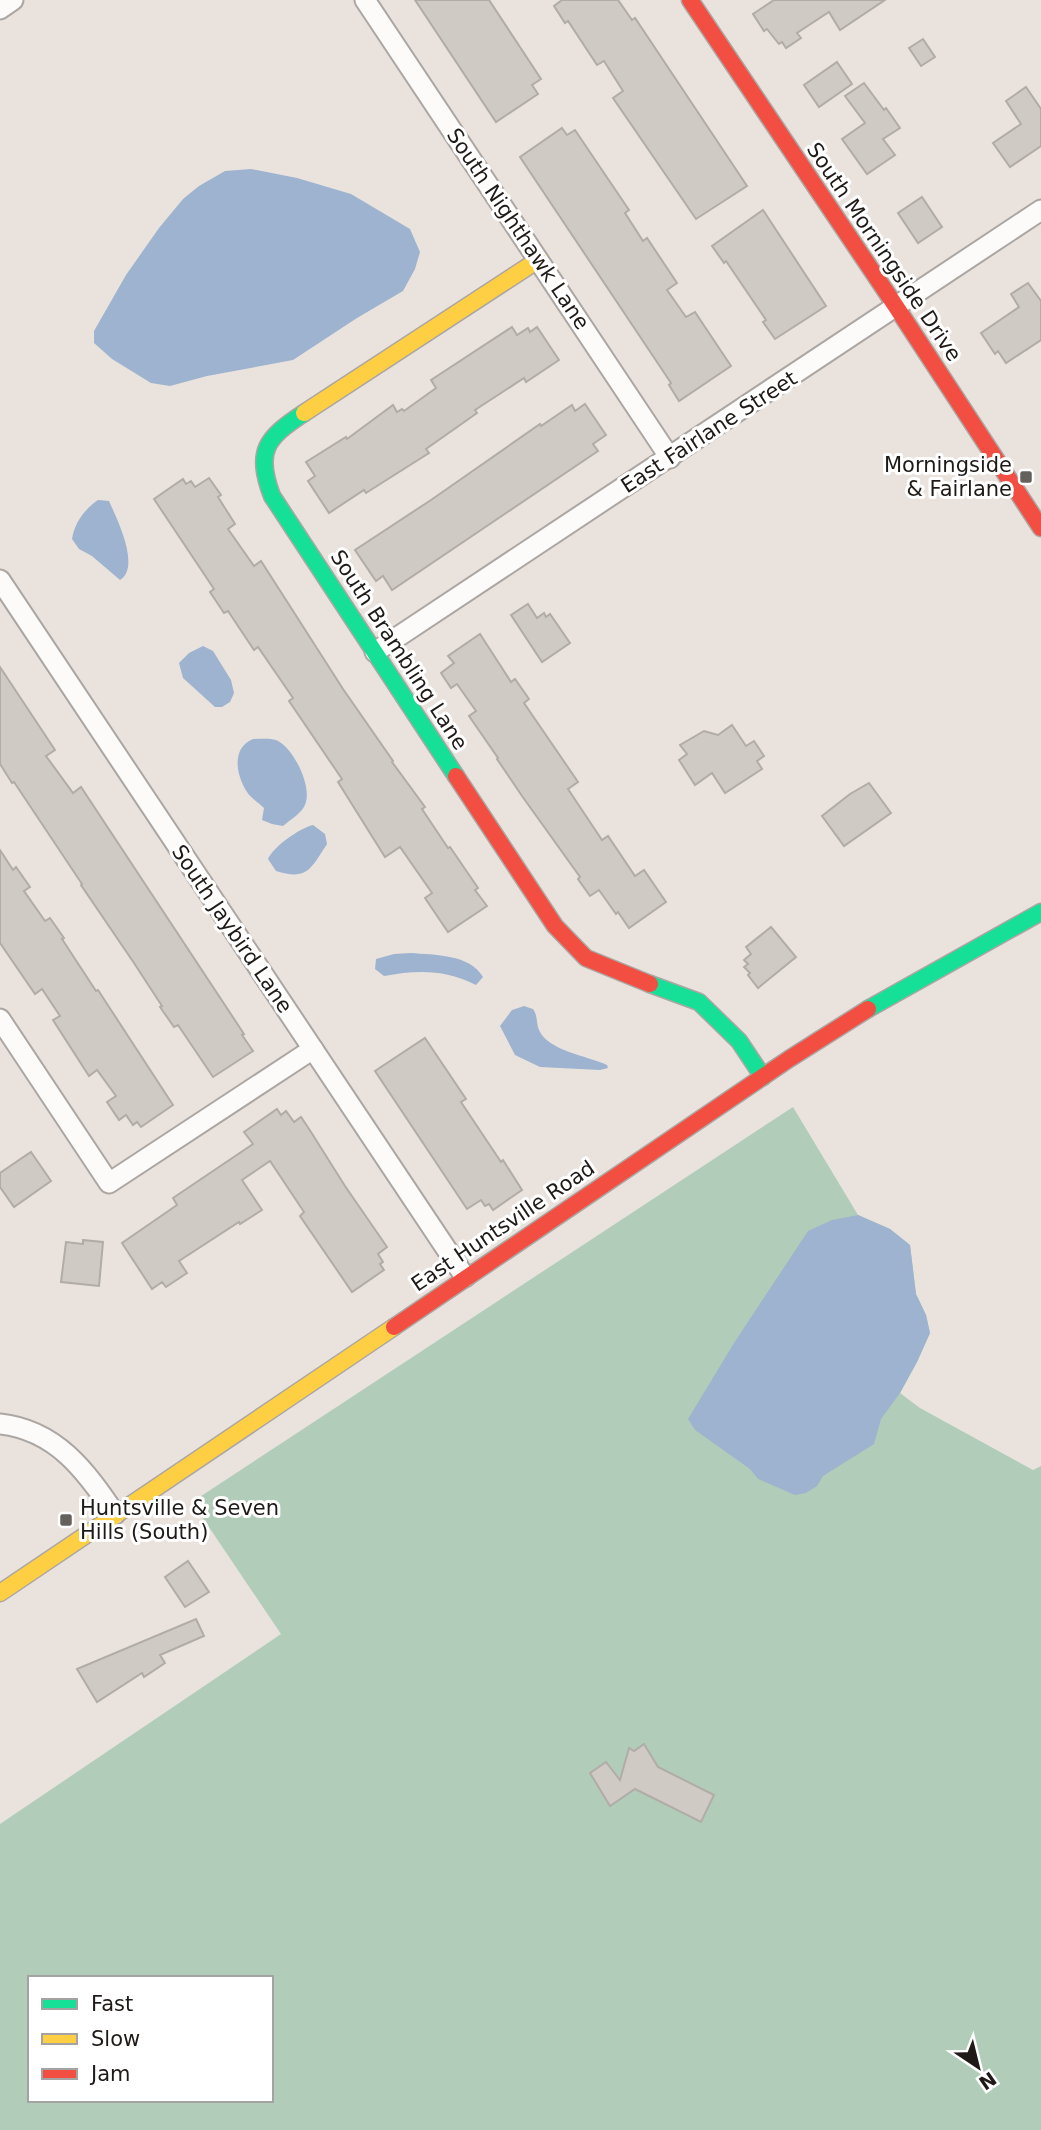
<svg xmlns="http://www.w3.org/2000/svg" width="1041" height="2130" font-family="'DejaVu Sans',sans-serif">
	<style>
		.forest { fill: #b1cdb9; fill-rule: evenodd }
		.water { fill: #9db3cf }
		.building { fill: #d0cac5; stroke: #b1aca8; stroke-width: 2 }
		.lines { fill: none; stroke-linecap: round; stroke-linejoin: round }
		.street-casing { stroke: #aca6a3; stroke-width: 23 }
		.fast-casing { stroke: #aca6a3; stroke-width: 19 }
		.slow-casing { stroke: #aca6a3; stroke-width: 19 }
		.jam-casing { stroke: #aca6a3; stroke-width: 19 }
		.street { stroke: #fcfbfa; stroke-width: 19 }
		.fast { stroke: #16e098; stroke-width: 16 }
		.slow { stroke: #ffcf43; stroke-width: 16 }
		.jam { stroke: #f24e42; stroke-width: 16 }
		.poi-dot { fill: #66605c; stroke: #fff; stroke-width: 2.5 }
		.labels { text-anchor: middle; stroke-width: 6; stroke-linejoin: round; paint-order: stroke }
		.street-label { font-size: 21px; fill: #1f1a17; stroke: #fff }
		.poi-label { font-size: 21px; fill: #1f1a17; stroke: #fff; text-anchor: end }
	</style>
	<rect width="100%" height="100%" fill="#eae3dd"/>
	<path class="forest" d="M793 1107 858 1215 890 1229 910 1245 916 1294 926 1315 930 1333 917 1362 900 1393 920 1408 1033 1470 1041 1466V2130H0V1824L281 1634 192 1502ZM30 1978H271V2100H30Z"/>
	<g class="water">
		<path d="M251 169 297 178 351 194 410 229 420 252 415 269 403 291 357 318 293 360 207 376 170 386 151 383 112 359 94 343V331L126 275 159 228 183 199 199 186 225 171Z"/>
		<path d="M98 500 109 501C117 519 141 567 120 580L92 556 79 549 72 539C75 522 84 510 98 500Z"/>
		<path d="M203 646 213 651 231 680 234 693 230 702 222 707H215L183 678 179 663 189 653Z"/>
		<path d="M253 739C260 739 270 738 276 740 293 747 311 784 306 802 303 813 291 819 283 826L272 824 262 820 264 808C259 803 251 798 247 792 236 775 231 748 253 739Z"/>
		<path d="M313 825 325 834 327 844C311 868 308 881 276 871L268 859C274 846 300 828 313 825Z"/>
		<path d="M411 953C434 955 470 954 483 977L476 985C445 969 416 970 384 976L375 969 376 959 394 954Z"/>
		<path d="M524 1006 533 1009C538 1016 536 1023 539 1030 548 1051 588 1056 607 1065L608 1068 600 1070 540 1067 515 1055 500 1026 512 1010Z"/>
		<path d="M858 1215 890 1229 910 1245 916 1294 926 1315 930 1333 917 1362 900 1393 881 1419 874 1444 823 1476 817 1486 806 1493 795 1495 758 1479 750 1469 695 1430 688 1419 734 1343 808 1231 832 1220Z"/>
	</g>
	<g class="building">
		<path d="M415 0H489L541 79 532 85 538 94 496 122Z"/>
		<path d="M562 0H618L632 20 635 18 747 186 696 219 613 98 623 91 604 61 597 65 568 21 565 23 554 6Z"/>
		<path d="M774 0H885L840 30 829 12 797 33 801 38 786 48 782 42 779 44 767 29 764 31 753 14Z"/>
		<path d="M923 39 935 57 921 66 909 48Z"/>
		<path d="M837 62 852 84 819 107 804 85Z"/>
		<path d="M864 83 884 110 886 108 900 128 883 139 895 155 867 174 842 139 865 123 845 96Z"/>
		<path d="M1026 87 1041 109V146L1010 167 993 143 1021 124 1006 101Z"/>
		<path d="M562 128 567 135 575 130 629 210 625 213 643 241 647 238 677 283 667 290 686 317 695 312 731 366 679 401 669 385 671 383 520 157Z"/>
		<path d="M922 197 942 227 918 243 898 213Z"/>
		<path d="M763 210 826 306 775 339 763 322 766 320 726 261 724 263 712 246Z"/>
		<path d="M1028 283 1041 301V340L1006 363 998 351 995 354 981 333 1019 307 1011 294Z"/>
		<path d="M512 327 517 335 528 328 530 332 537 327 559 360 526 382 524 378 475 410 477 413 426 449 429 453 366 493 364 490 329 513 308 481 315 476 306 462 346 437 347 439 393 405 397 412 402 409 404 411 436 388 431 380Z"/>
		<path d="M585 404 606 435 593 444 598 451 392 590 383 576 376 581 355 550 431 500 540 424 541 426 572 405 575 411Z"/>
		<path d="M209 478 221 495 218 497 235 524 228 529 254 566 261 561 343 689 393 761 392 762 425 807 422 809 448 848 450 847 478 888 475 890 487 906 448 932 425 898 432 893 400 847 385 857 338 782 342 779 289 701 293 698 258 647 254 650 228 611 224 613 210 592 214 589 154 499 183 479 186 484 191 481 195 487Z"/>
		<path d="M528 604 537 618 544 613 546 617 550 614 570 643 542 662 511 615Z"/>
		<path d="M480 634 511 682 515 679 529 699 524 703 578 782 568 789 602 840 608 836 635 876 644 870 666 902 629 928 618 912 616 914 599 890 590 896 578 879 580 877 522 796 497 759 498 758 469 716 476 711 457 684 451 688 441 673 454 663 448 656Z"/>
		<path d="M0 667 55 750 46 756 73 793 81 787 244 1034 242 1035 253 1051 213 1077 178 1025 174 1027 160 1007 162 1006 134 963 81 885 82 884 14 782 12 783 0 764Z"/>
		<path d="M732 725 746 746 754 741 764 756 757 761 762 769 725 793 712 773 695 785 679 760 687 754 680 745 704 731 718 735Z"/>
		<path d="M869 783 891 813 844 846 822 816 850 794Z"/>
		<path d="M0 850 13 870 16 867 30 887 24 891 45 921 50 918 64 938 62 939 96 991 98 990 111 1010 173 1105 141 1127 137 1122 133 1125 126 1115 119 1120 107 1102 116 1096 97 1070 89 1076 53 1020 60 1016 42 989 35 994 0 943Z"/>
		<path d="M771 927 796 957 758 988 748 975 750 973 744 967 748 964 744 960 751 954 746 947Z"/>
		<path d="M425 1038 466 1099 461 1102 501 1162 503 1160 522 1190 493 1210 489 1204 485 1206 481 1200 467 1209 375 1071Z"/>
		<path d="M277 1109 281 1115 286 1111 294 1122 301 1117 311 1132 345 1186 387 1247 378 1254 383 1262 380 1264 384 1270 352 1292 300 1216 304 1212 270 1161 242 1180 262 1210 240 1224 239 1222 179 1261 187 1273 166 1287 162 1282 152 1289 122 1243 177 1205 173 1198 253 1144 244 1132Z"/>
		<path d="M31 1152 51 1181 14 1207 0 1187V1173Z"/>
		<path d="M83 1240 103 1242 99 1286 61 1282 66 1242 83 1244Z"/>
		<path d="M188 1561 209 1592 185 1607 165 1577Z"/>
		<path d="M196 1619 204 1636 160 1655 165 1663 144 1677 142 1673 97 1702 77 1669Z"/>
		<path d="M644 1744 658 1767 714 1795 701 1822 635 1789 610 1806 590 1773 606 1762 620 1780 629 1748 634 1751Z"/>
	</g>
	<g class="lines">
		<defs>
			<g id="street">
				<path d="M365 0 670 458"/>
				<path d="M0 9 13 0"/>
				<path d="M0 580 465 1277"/>
				<path d="M375 652 1041 210"/>
				<path d="M0 1019 109 1183 313 1049"/>
				<path d="M0 1424C56 1430 86 1471 115 1514"/>
			</g>
			<g id="fast">
				<path d="M304 413C266 438 255 451 272 496L456 776"/>
				<path d="M650 984 699 1002 739 1041 763 1077"/>
				<path d="M868 1009 1041 912"/>
			</g>
			<g id="slow">
				<path d="M304 413 538 260"/>
				<path d="M0 1593 394 1327"/>
			</g>
			<g id="jam">
				<path d="M690 0 897 308 1041 528"/>
				<path d="M456 776 555 926 586 958 650 984"/>
				<path d="M394 1327 789 1059 868 1009"/>
			</g>
		</defs>
		<use href="#street" class="street-casing"/>
		<use href="#fast" class="fast-casing"/>
		<use href="#slow" class="slow-casing"/>
		<use href="#jam" class="jam-casing"/>
		<use href="#street" class="street"/>
		<use href="#fast" class="fast"/>
		<use href="#slow" class="slow"/>
		<use href="#jam" class="jam"/>
	</g>
	<g class="poi-dot">
		<rect x="1019" y="470" width="14" height="14" rx="3.5"/>
		<rect x="59" y="1513" width="14" height="14" rx="3.5"/>
	</g>
	<g class="labels">
		<g class="street-label">
			<text transform="translate(518 229) rotate(56)" y="7">South Nighthawk Lane</text>
			<text transform="translate(884 252) rotate(56)" y="7">South Morningside Drive</text>
			<text transform="translate(709 432) rotate(-33)" y="7">East Fairlane Street</text>
			<text transform="translate(399 650) rotate(57)" y="7">South Brambling Lane</text>
			<text transform="translate(232 929) rotate(56)" y="7">South Jaybird Lane</text>
			<text transform="translate(503 1226) rotate(-34)" y="7">East Huntsville Road</text>
		</g>
		<g class="poi-label">
			<text x="1012" y="472">Morningside<tspan x="1012" dy="24">&amp; Fairlane</tspan></text>
			<text x="80" y="1515" text-anchor="start">Huntsville &amp; Seven<tspan x="80" dy="24">Hills (South)</tspan></text>
		</g>
	</g>
	<rect x="28" y="1976" width="245" height="126" fill="#ffffff" stroke="#a5a3a2" stroke-width="2"/>
	<rect x="42" y="1999" width="35" height="10" fill="#16e098" stroke="#a5a3a2" stroke-width="2"/>
	<text x="91" y="2011" font-size="21" fill="#1f1a17">Fast</text>
	<rect x="42" y="2034" width="35" height="10" fill="#ffcf43" stroke="#a5a3a2" stroke-width="2"/>
	<text x="91" y="2046" font-size="21" fill="#1f1a17">Slow</text>
	<rect x="42" y="2069" width="35" height="10" fill="#f24e42" stroke="#a5a3a2" stroke-width="2"/>
	<text x="91" y="2081" font-size="21" fill="#1f1a17">Jam</text>
	<g transform="translate(978 2067) rotate(145)" stroke="#ffffff" stroke-width="5" paint-order="stroke">
	<path d="M0-5L12 26L0 18L-12 26Z" fill="#1f1a17"/>
	<text y="-10" font-size="19" font-weight="bold" text-anchor="middle" fill="#1f1a17">N</text>
	</g>
</svg>
